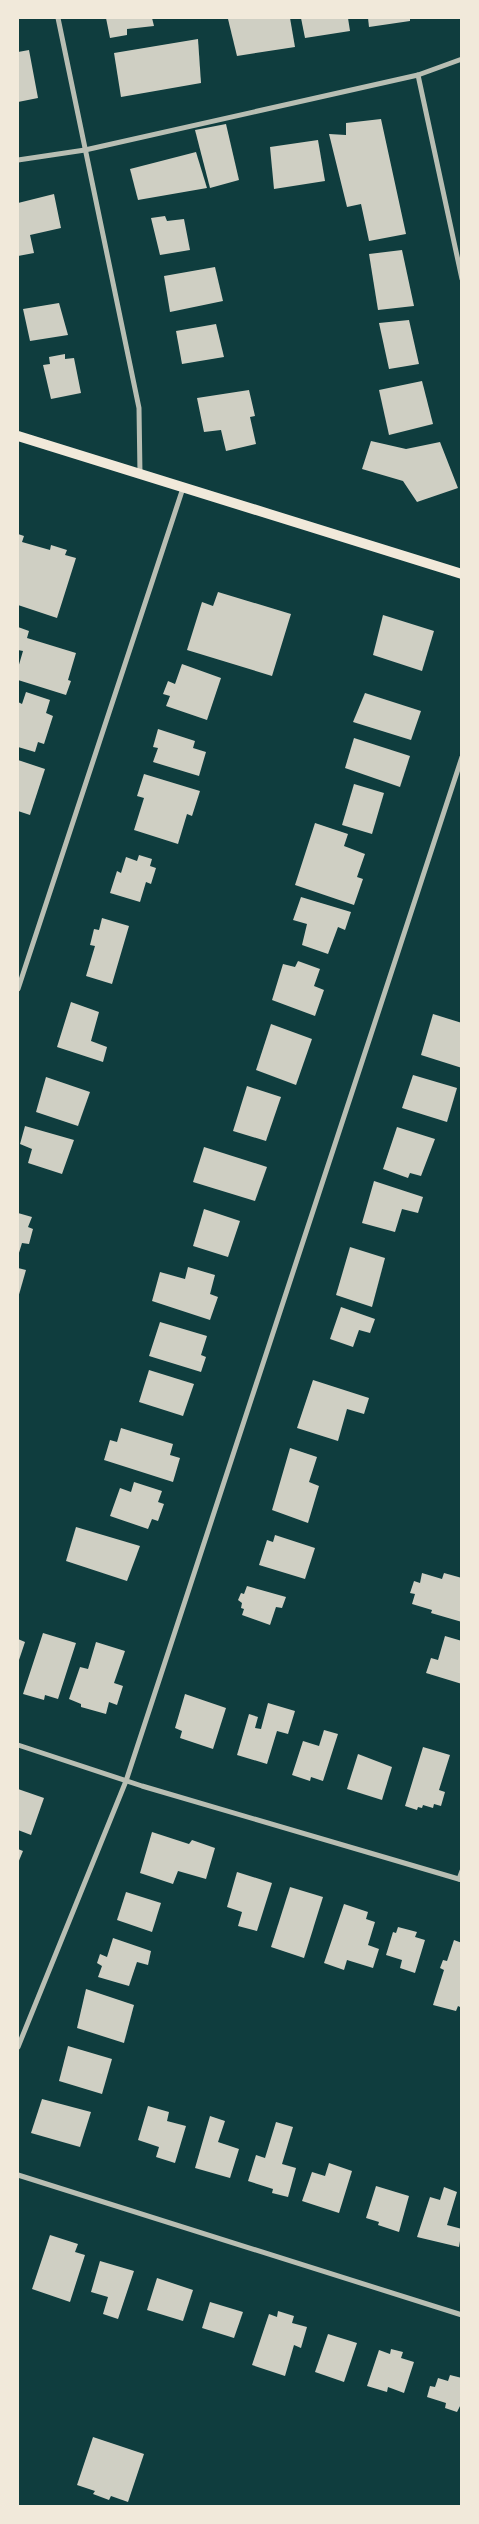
<svg xmlns="http://www.w3.org/2000/svg" width="479" height="2524" font-family="Commissioner,sans-serif">
	<style>
		.building { fill: #cfcfc3 }
		.lines { fill: none; stroke-linecap: round; stroke-linejoin: round }
		.minor { stroke: #b8beb3; stroke-width: 5 }
		.secondary { stroke: #f1e9da; stroke-width: 10 }
	</style>
	<rect width="100%" height="100%" fill="#0f3d3e"/>
	<g class="building">
		<path d="M106 18H152L154 26 127 29V35L110 38Z"/>
		<path d="M240 18H290L295 47 237 56 228 19Z"/>
		<path d="M301 18H348L350 31 305 38Z"/>
		<path d="M368 18H410V21L369 27Z"/>
		<path d="M198 39 201 83 121 97 114 53Z"/>
		<path d="M29 50 38 98 18 102V52Z"/>
		<path d="M381 119 406 234 369 241 361 204 347 207 329 134 346 135V123Z"/>
		<path d="M226 124 239 180 210 188 195 130Z"/>
		<path d="M318 140 325 181 274 189 270 147Z"/>
		<path d="M196 152 207 188 138 200 130 169Z"/>
		<path d="M54 194 61 228 30 235 34 253 18 256V203Z"/>
		<path d="M165 216 167 221 184 219 190 250 160 255 151 218Z"/>
		<path d="M402 250 414 306 378 310 369 254Z"/>
		<path d="M215 267 223 301 170 312 164 276Z"/>
		<path d="M59 303 68 335 30 341 23 309Z"/>
		<path d="M409 320 419 364 389 369 379 323Z"/>
		<path d="M216 324 224 357 182 364 176 331Z"/>
		<path d="M65 354V359L74 358 81 393 51 399 43 365 50 364 49 357Z"/>
		<path d="M422 381 433 424 389 435 379 390Z"/>
		<path d="M249 390 255 416 250 417 256 444 226 451 221 430 204 432 197 398Z"/>
		<path d="M371 441 406 449 440 442 458 488 417 502 403 481 362 469Z"/>
		<path d="M18 534 24 536 22 542 50 550 51 545 67 550 65 555 76 558 57 618 18 605Z"/>
		<path d="M218 592 291 614 272 676 187 650 202 602 213 606Z"/>
		<path d="M383 615 434 631 422 671 373 655Z"/>
		<path d="M18 627 29 631 27 638 76 653 68 680 71 681 66 695 18 680V668L23 651 18 650Z"/>
		<path d="M182 664 221 678 207 720 166 706 170 696 163 694 168 681 175 684Z"/>
		<path d="M26 692 50 700 46 713 53 716 44 744 38 742 35 752 18 747V702L22 704Z"/>
		<path d="M365 693 421 711 411 740 353 722Z"/>
		<path d="M158 729 195 741 193 748 206 752 199 776 153 762 158 748 153 747Z"/>
		<path d="M354 738 410 756 400 787 345 768Z"/>
		<path d="M18 760 45 769 30 815 18 811Z"/>
		<path d="M144 774 200 791 192 816 187 814 178 844 134 830 144 798 137 796Z"/>
		<path d="M354 784 384 793 372 834 342 825Z"/>
		<path d="M315 823 348 834 344 846 365 854 357 877 363 879 354 905 295 885Z"/>
		<path d="M139 855 152 859 150 866 156 868 151 884 146 882 140 902 110 893 117 871 121 873 126 857 137 861Z"/>
		<path d="M301 897 351 912 345 930 338 927 328 954 302 945 307 924 293 920Z"/>
		<path d="M102 918 129 926 112 984 86 976 95 946 90 945 94 929 99 930Z"/>
		<path d="M298 961 320 969 314 986 324 990 315 1016 272 1000 283 964 295 967Z"/>
		<path d="M71 1002 99 1012 91 1041 107 1047 103 1062 57 1047Z"/>
		<path d="M433 1014 462 1023V1068L421 1055Z"/>
		<path d="M271 1024 312 1039 296 1085 256 1070Z"/>
		<path d="M413 1075 457 1088 447 1122 402 1108Z"/>
		<path d="M46 1077 90 1092 78 1126 36 1112Z"/>
		<path d="M247 1086 281 1097 266 1141 233 1131Z"/>
		<path d="M25 1126 74 1140 62 1174 28 1163 32 1149 20 1144Z"/>
		<path d="M397 1127 435 1139 421 1176 410 1173 408 1178 383 1169Z"/>
		<path d="M204 1147 267 1167 255 1201 193 1182Z"/>
		<path d="M374 1181 423 1197 418 1213 402 1209 395 1232 362 1223Z"/>
		<path d="M204 1209 240 1221 228 1257 193 1246Z"/>
		<path d="M18 1213 32 1217 28 1227 33 1229 29 1244 22 1243 18 1256Z"/>
		<path d="M350 1247 385 1258 372 1307 336 1295Z"/>
		<path d="M188 1267 215 1275 210 1294 218 1297 210 1320 152 1301 160 1272 185 1279Z"/>
		<path d="M18 1268 26 1270 18 1298Z"/>
		<path d="M341 1307 375 1319 370 1333 359 1330 353 1347 330 1339Z"/>
		<path d="M160 1322 207 1336 201 1355 206 1357 201 1372 149 1356Z"/>
		<path d="M149 1370 194 1384 183 1416 139 1402Z"/>
		<path d="M313 1380 369 1398 364 1414 347 1409 338 1441 297 1428Z"/>
		<path d="M121 1428 173 1444 170 1455 180 1458 173 1482 104 1460 110 1440 117 1442Z"/>
		<path d="M290 1448 317 1457 309 1482 319 1486 308 1523 272 1510Z"/>
		<path d="M134 1482 162 1491 158 1502 164 1504 158 1521 152 1519 148 1529 110 1516 120 1488 131 1492Z"/>
		<path d="M76 1527 140 1546 127 1581 66 1561Z"/>
		<path d="M275 1535 315 1548 305 1579 259 1565 267 1540 273 1542Z"/>
		<path d="M422 1573 442 1579 444 1573 462 1578V1622L431 1613 432 1610 412 1604 415 1594 410 1593 414 1581 420 1583Z"/>
		<path d="M247 1586 286 1597 282 1608 276 1607 270 1625 242 1615 244 1609 241 1608 242 1603 238 1600 241 1593 244 1594Z"/>
		<path d="M43 1633 76 1643 58 1699 45 1695 44 1700 23 1694Z"/>
		<path d="M445 1636 462 1641V1684L426 1673 431 1658 438 1660Z"/>
		<path d="M18 1639 25 1642 18 1663Z"/>
		<path d="M96 1642 125 1651 114 1683 123 1686 117 1705 109 1702 106 1714 81 1707V1704L69 1699 80 1667 88 1669Z"/>
		<path d="M185 1694 226 1708 213 1749 180 1738 182 1731 175 1728Z"/>
		<path d="M268 1703 295 1711 288 1734 277 1731 267 1764 237 1755 249 1714 258 1717 255 1728 261 1729Z"/>
		<path d="M324 1730 338 1734 323 1781 311 1777 310 1781 292 1775 303 1741 319 1746Z"/>
		<path d="M423 1747 450 1755 439 1790 445 1792 441 1806 434 1804 433 1808 423 1805 422 1808 418 1807 417 1810 405 1806Z"/>
		<path d="M358 1754 392 1767 382 1800 347 1789Z"/>
		<path d="M18 1789 44 1798 31 1835 18 1830Z"/>
		<path d="M152 1832 189 1844 192 1840 215 1848 206 1879 178 1871 173 1884 140 1873Z"/>
		<path d="M18 1849 23 1851 18 1863Z"/>
		<path d="M237 1872 272 1883 257 1931 238 1926 242 1912 227 1907Z"/>
		<path d="M290 1887 323 1897 304 1958 271 1947Z"/>
		<path d="M126 1892 161 1903 152 1932 117 1920Z"/>
		<path d="M344 1904 368 1912 366 1919 375 1922 368 1945 379 1949 373 1968 347 1960 344 1970 324 1963Z"/>
		<path d="M398 1927 417 1932 415 1937 425 1940 415 1973 400 1968 402 1960 386 1955 393 1932 396 1933Z"/>
		<path d="M113 1938 151 1951 148 1965 137 1962 129 1986 98 1977 102 1966 97 1963 100 1954 107 1957Z"/>
		<path d="M454 1940 462 1943V2008L458 2006 456 2011 433 2005 444 1970 440 1968 443 1960 447 1961Z"/>
		<path d="M86 1989 134 2005 124 2043 77 2028Z"/>
		<path d="M68 2046 112 2059 102 2094 59 2081Z"/>
		<path d="M42 2099 91 2112 80 2147 31 2133Z"/>
		<path d="M148 2106 169 2112 167 2121 186 2126 175 2163 156 2157 159 2147 138 2140Z"/>
		<path d="M210 2116 225 2121 218 2142 239 2149 230 2178 195 2168Z"/>
		<path d="M276 2122 293 2127 282 2164 296 2168 288 2197 272 2193 273 2189 248 2181 256 2155 265 2158Z"/>
		<path d="M329 2163 352 2171 339 2213 302 2201 312 2172 325 2176Z"/>
		<path d="M376 2186 409 2196 399 2232 378 2225 379 2222 366 2218Z"/>
		<path d="M444 2187 457 2192 447 2225 462 2229 459 2247 417 2237 430 2197 440 2200Z"/>
		<path d="M50 2235 78 2244 75 2252 85 2255 70 2302 32 2289Z"/>
		<path d="M100 2261 134 2271 118 2319 103 2314 108 2297 91 2292Z"/>
		<path d="M157 2278 193 2290 183 2321 147 2310Z"/>
		<path d="M210 2302 243 2312 234 2338 202 2328Z"/>
		<path d="M278 2311 294 2316 292 2323 307 2327 301 2348 294 2345 285 2376 252 2365 269 2314 277 2317Z"/>
		<path d="M328 2334 357 2343 344 2382 315 2372Z"/>
		<path d="M391 2349 403 2352 401 2358 414 2362 404 2393 388 2387 387 2392 367 2386 379 2350 390 2354Z"/>
		<path d="M450 2375 462 2378V2402L457 2412 445 2408 446 2403 427 2397 430 2386 435 2387 438 2378 448 2381Z"/>
		<path d="M93 2437 144 2454 128 2502 111 2496 109 2500 93 2494 95 2491 77 2485Z"/>
	</g>
	<g class="lines">
		<g class="minor">
			<path d="M58 18 139 408 140 474"/>
			<path d="M418 75 462 279"/>
			<path d="M18 160 85 150 418 75 462 59"/>
			<path d="M18 989 183 488"/>
			<path d="M18 1745 142 1786 462 1880"/>
			<path d="M459 1879 462 1871"/>
			<path d="M18 2047 126 1781 462 757"/>
			<path d="M18 2175 462 2315"/>
		</g>
		<path class="secondary" d="M18 436 462 574"/>
	</g>
	<rect width="479" height="2524" fill="none" stroke="#f1e9da" stroke-width="38"/>
</svg>
